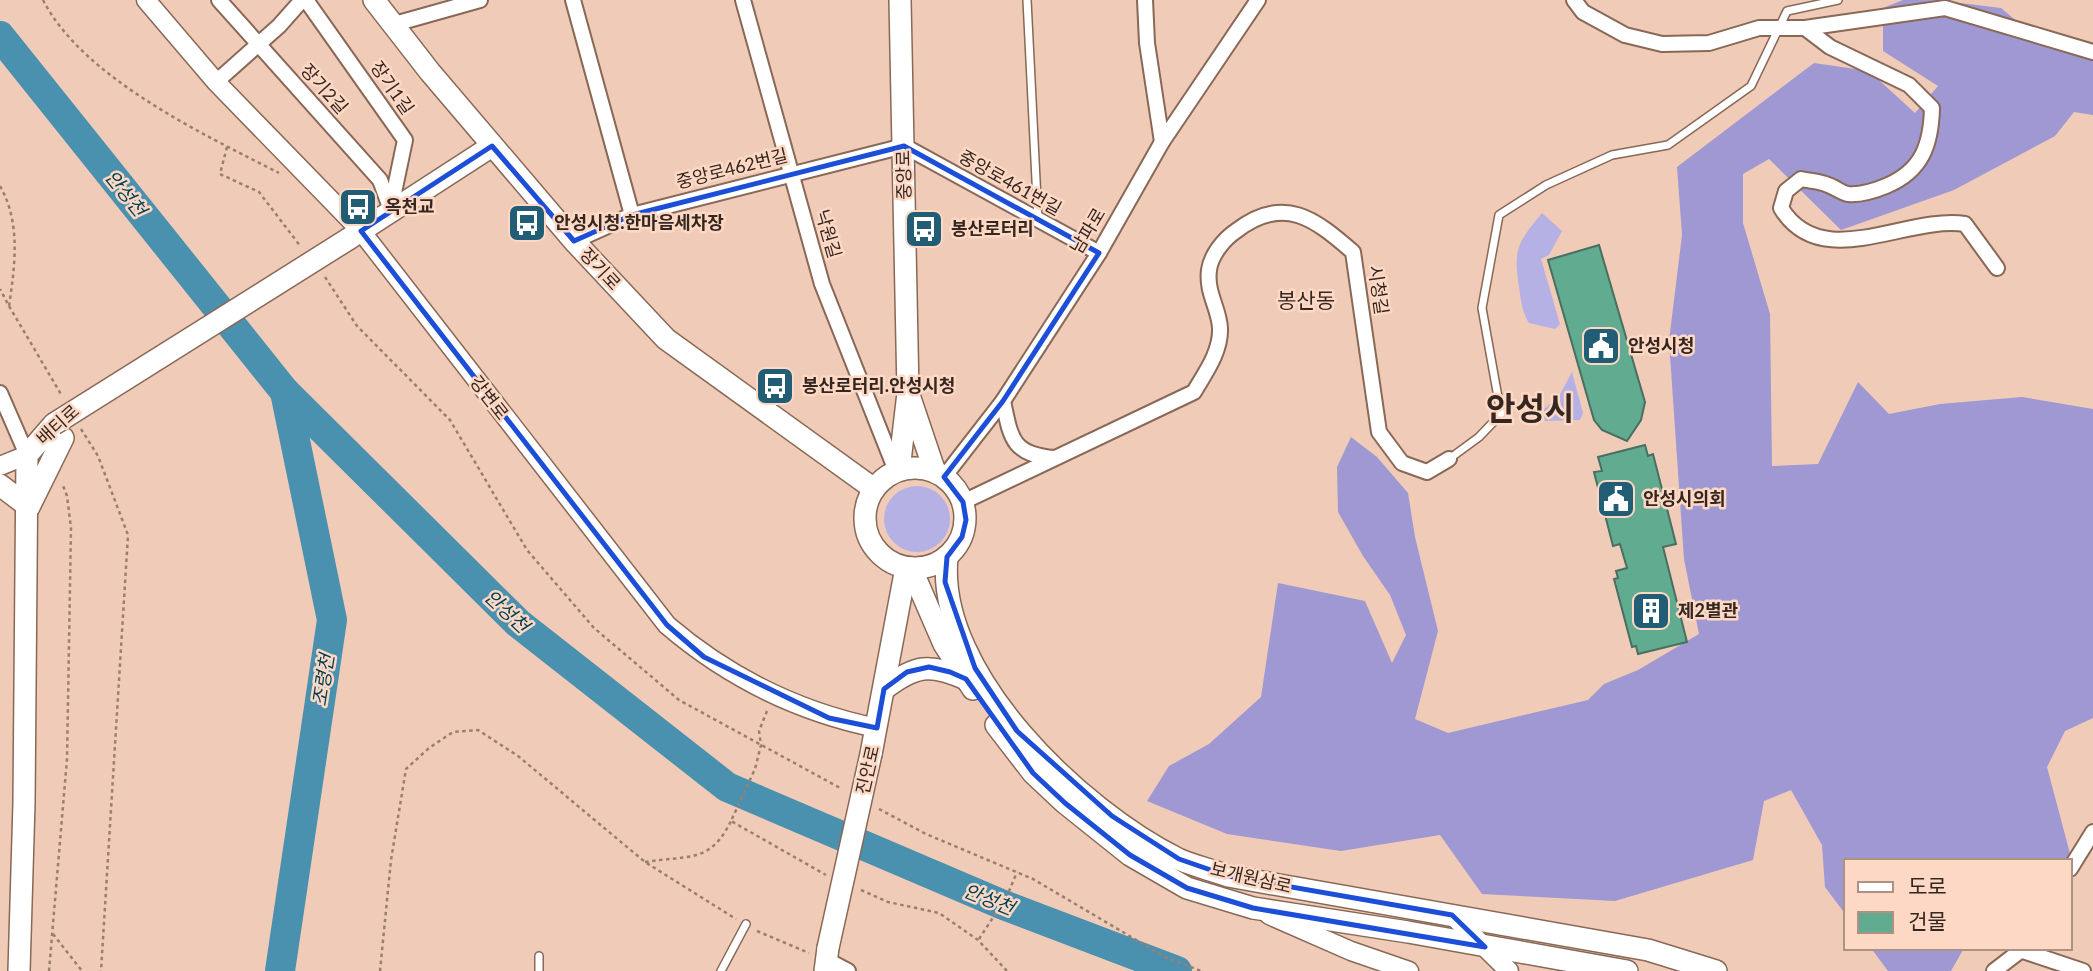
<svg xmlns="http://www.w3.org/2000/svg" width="2093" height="971" font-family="Lato,'Noto Sans KR',sans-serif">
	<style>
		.green { fill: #b6b1e4 }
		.forest { fill: #9f98d2 }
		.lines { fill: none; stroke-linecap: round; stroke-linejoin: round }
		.river { stroke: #4a90af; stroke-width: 30 }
		.building { fill: #61ab91; stroke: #486f61; stroke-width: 2 }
		.service-casing { stroke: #886856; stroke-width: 10 }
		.minor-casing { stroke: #886856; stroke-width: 18 }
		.tertiary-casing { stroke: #886856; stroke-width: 21 }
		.secondary-casing { stroke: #886856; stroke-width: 24 }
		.path { stroke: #9a7f71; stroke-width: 2.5; stroke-dasharray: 3.5 3.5; stroke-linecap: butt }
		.service { stroke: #fff; stroke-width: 7 }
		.minor { stroke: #fff; stroke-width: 14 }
		.tertiary { stroke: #fff; stroke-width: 18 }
		.secondary { stroke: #fff; stroke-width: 21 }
		.secondary-bridge-casing { stroke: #886856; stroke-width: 24; stroke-linecap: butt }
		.secondary-bridge { stroke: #fff; stroke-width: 21 }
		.marked { fill: none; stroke: #1d4ed8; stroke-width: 5; stroke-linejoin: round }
		.labels { text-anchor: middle; stroke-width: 5; stroke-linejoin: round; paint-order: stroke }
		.street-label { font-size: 18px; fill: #352720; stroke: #fdd8c4 }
		.poi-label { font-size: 18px; font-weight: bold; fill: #352720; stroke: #fdd8c4; text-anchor: start }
		.water-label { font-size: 19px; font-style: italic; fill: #003e54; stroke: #fdd8c4 }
		.quarter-label { font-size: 21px; fill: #352720; stroke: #fdd8c4 }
		.town-label { font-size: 32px; font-weight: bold; fill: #352720; stroke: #fdd8c4 }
	</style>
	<rect width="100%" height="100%" fill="#f0cbb7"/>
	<g class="green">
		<path d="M1542 213 1562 231 1549 255 1541 259 1560 324 1555 329 1529 323C1522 312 1521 301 1519 287 1513 249 1518 242 1542 213Z"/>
		<path d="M1572 372 1583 413 1580 420 1545 421 1543 410 1559 396Z"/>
		<circle cx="917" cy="519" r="33"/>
	</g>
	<g class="forest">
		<path d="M1903 0H1936L2001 8 2044 44 2093 50V115L2074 112 2055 136 1954 190 1841 230 1769 159 1743 174V223L1770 314 1772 466 1818 464 1858 382 1889 414 1940 404 2022 397 2093 409V718L2065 731 2047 767 2072 861H1846V915L1825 887 1822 845 1791 790 1764 801 1753 860 1615 901 1482 894 1440 835 1341 851 1227 834 1147 801 1169 766 1209 744 1261 697 1278 583 1365 601 1392 663 1406 635 1390 595 1363 556 1338 512 1337 467 1351 437 1377 457 1408 493 1415 537 1438 631 1415 719 1448 733 1588 700 1604 684 1638 670 1699 634 1684 559 1669 341 1682 235 1677 167 1814 63 1869 71 1915 113 1938 86 1883 51V8Z"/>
		<path d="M1871 948H1964L1951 971H1888Z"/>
	</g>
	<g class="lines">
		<g class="river">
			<path d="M0 36 285 392 518 623 727 787 1001 904 1177 971"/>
			<path d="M280 971 332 620 285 392"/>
		</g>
	</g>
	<g class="building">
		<path d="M1599 245 1645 402 1641 420 1627 441 1602 430 1594 420 1548 260Z"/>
		<path d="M1645 445 1648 456 1653 454 1676 544 1663 547 1687 642 1638 654 1636 646 1632 647 1614 579 1618 578 1616 571 1627 568 1620 544 1613 546 1594 472 1602 471 1598 457Z"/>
	</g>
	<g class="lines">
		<defs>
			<g id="service">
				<path d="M1027 0 1038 220"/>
				<path d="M1449 459 1479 437 1501 414 1482 308 1499 215 1546 185 1612 155 1668 145 1751 86 1787 11 1838 0"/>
				<path d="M539 971V956"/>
				<path d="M721 971 746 924"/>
			</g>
			<g id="minor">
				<path d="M219 0 380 180 391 210"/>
				<path d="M306 0 405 140 391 207"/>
				<path d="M573 0 632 215"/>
				<path d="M743 0 822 284 896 471"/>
				<path d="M1145 0 1147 43 1162 142"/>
				<path d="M1574 0 1583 12 1625 35 1662 44 1709 43 1759 28H1805L1945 8 2093 52"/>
				<path d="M391 25 480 0"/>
				<path d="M1805 28 1830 47 1909 85 1932 108C1931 145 1922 171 1886 186 1874 191 1861 195 1848 194 1841 193 1835 187 1828 185 1820 181 1810 181 1801 179L1786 191 1781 208C1821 274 1906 215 1965 224L1997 268"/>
				<path d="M216 82 279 26 302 0"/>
				<path d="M574 241 632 215 904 146 1099 253"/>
				<path d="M0 393 27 455"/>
				<path d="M1003 401C1011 439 1012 454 1054 458"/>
				<path d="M944 477 1003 401 1099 253 1162 142 1258 0"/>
				<path d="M963 502 1194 392C1205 373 1221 352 1220 328 1219 308 1206 293 1209 270 1211 255 1224 239 1236 231 1284 194 1315 219 1353 252L1379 432 1402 463 1427 472 1449 459"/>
				<path d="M2070 869 2093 832"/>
				<path d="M2023 951 2083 971"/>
				<path d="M827 960 848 971"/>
				<path d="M1994 971 2024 948"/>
			</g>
			<g id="tertiary">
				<path d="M146 0 216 82 361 231 667 625C729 678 798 712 877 728"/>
				<path d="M0 466 27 455"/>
				<path d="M1269 915 1351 951 1409 971"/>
				<path d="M1452 915 1509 971"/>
			</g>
			<g id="secondary">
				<path d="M374 0 430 72 574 241 666 339 874 489"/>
				<path d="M350 238 492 146"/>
				<path d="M910 398 935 472"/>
				<circle cx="915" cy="518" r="50"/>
				<path d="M899 470 908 393 900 0"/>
				<path d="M0 485 29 507 63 438"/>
				<path d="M947 557C935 674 1081 811 1178 859 1194 866 1212 870 1228 876L1648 950 1716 971"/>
				<path d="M911 568 944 644 973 689"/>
				<path d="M884 689C915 665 930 663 966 679"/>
				<path d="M996 725 1033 773 1065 803 1130 855 1187 888 1253 908 1408 932 1627 971"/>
				<path d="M871 754 906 568"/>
				<path d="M19 971 24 803 27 455 54 424"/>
				<path d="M825 971 828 948"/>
			</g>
		</defs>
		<use href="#service" class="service-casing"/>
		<use href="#minor" class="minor-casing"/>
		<use href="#tertiary" class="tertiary-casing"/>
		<use href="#secondary" class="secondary-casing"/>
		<g class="path">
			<path d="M43 0C83 78 203 134 279 173"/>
			<path d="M227 147 220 174 259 192 301 247"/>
			<path d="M0 186C21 223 15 265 9 306L0 289"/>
			<path d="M325 277 357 326 450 420 527 550 594 628 679 700 842 789"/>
			<path d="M9 306 62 396"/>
			<path d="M81 429 98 456 128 535 101 971"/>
			<path d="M767 711 759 731 761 745 755 769 731 821 826 875"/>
			<path d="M879 809 926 834 1033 879 1165 957 1201 971"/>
			<path d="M645 862C688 855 710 864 731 821"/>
			<path d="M861 890 888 902 939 913 978 940 1007 971"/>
			<path d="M757 931 809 953"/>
			<path d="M53 934 82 971"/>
			<path d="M979 939 1007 896 1017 872"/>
			<path d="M49 971 67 759 71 528 67 496 62 483"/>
			<path d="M380 971 391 860 406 769 429 748 453 732 478 730 518 756 645 862 736 919"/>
		</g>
		<use href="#service" class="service"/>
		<use href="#minor" class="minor"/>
		<use href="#tertiary" class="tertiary"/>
		<use href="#secondary" class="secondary"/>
		<defs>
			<g id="secondary-bridge">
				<path d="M54 424 350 238"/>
				<path d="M828 948 871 754"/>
			</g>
		</defs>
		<use href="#secondary-bridge" class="secondary-bridge-casing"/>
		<use href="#secondary-bridge" class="secondary-bridge"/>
	</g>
	<path class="marked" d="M492 146 574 241 632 215 904 146 1099 253 1003 401 944 477 963 502 966 520 962 537 947 557 945 582 975 668 1017 731 1112 816 1179 859 1228 876 1452 915 1485 947 1253 908 1187 888 1130 855 1065 803 1033 773 966 679 950 672 929 667 907 672 884 689 877 728 829 718 704 657 667 625 361 231Z"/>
	<defs>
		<symbol id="bus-square" viewBox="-11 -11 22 22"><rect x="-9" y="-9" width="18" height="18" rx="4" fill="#225d76" stroke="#fdd8c4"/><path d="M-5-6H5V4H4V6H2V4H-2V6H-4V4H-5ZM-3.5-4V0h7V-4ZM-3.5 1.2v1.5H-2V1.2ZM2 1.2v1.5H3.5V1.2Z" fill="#fff"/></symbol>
		<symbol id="civic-square" viewBox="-11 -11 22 22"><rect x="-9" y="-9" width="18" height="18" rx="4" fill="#225d76" stroke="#fdd8c4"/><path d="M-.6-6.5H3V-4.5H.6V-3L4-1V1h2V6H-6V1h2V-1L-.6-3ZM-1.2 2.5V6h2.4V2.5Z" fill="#fff"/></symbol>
		<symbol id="building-square" viewBox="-11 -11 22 22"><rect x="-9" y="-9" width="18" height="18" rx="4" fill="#225d76" stroke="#fdd8c4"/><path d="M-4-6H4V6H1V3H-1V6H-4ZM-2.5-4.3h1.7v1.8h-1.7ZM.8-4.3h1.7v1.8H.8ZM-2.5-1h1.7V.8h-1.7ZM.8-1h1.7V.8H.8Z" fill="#fff"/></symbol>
	</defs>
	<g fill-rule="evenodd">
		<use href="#bus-square" x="336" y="185" width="44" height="44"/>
		<use href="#bus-square" x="505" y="201" width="44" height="44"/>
		<use href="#bus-square" x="902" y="207" width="44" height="44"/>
		<use href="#civic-square" x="1579" y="324" width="44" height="44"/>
		<use href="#bus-square" x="753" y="364" width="44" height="44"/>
		<use href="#civic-square" x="1594" y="477" width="44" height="44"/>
		<use href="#building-square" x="1629" y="589" width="44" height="44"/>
	</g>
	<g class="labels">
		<g class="street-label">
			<text transform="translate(392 88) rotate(55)" y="6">장기1길</text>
			<text transform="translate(324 89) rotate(48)" y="6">장기2길</text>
			<text transform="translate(732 169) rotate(-14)" y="6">중앙로462번길</text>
			<text transform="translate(904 175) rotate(-91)" y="6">중앙로</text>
			<text transform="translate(1010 183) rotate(29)" y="6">중앙로461번길</text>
			<text transform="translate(1088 231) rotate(-59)" y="6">남파로</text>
			<text transform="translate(828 234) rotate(74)" y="6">낙원길</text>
			<text transform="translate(600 269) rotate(47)" y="6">장기로</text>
			<text transform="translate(1378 290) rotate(82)" y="6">시청길</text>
			<text transform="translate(489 398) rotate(52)" y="6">강변로</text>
			<text transform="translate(58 425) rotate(-42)" y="6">배티로</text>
			<text transform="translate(868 770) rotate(-77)" y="6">진안로</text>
			<text transform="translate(1251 878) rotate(13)" y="6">보개원삼로</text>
		</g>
		<g class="poi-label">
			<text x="385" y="213">옥천교</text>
			<text x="554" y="229">안성시청.한마음세차장</text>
			<text x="951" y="235">봉산로터리</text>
			<text x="1628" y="352">안성시청</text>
			<text x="802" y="392">봉산로터리.안성시청</text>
			<text x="1643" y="505">안성시의회</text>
			<text x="1678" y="617">제2별관</text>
		</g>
		<g class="water-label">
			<text transform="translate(126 193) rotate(51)" y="7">안성천</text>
			<text transform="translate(507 611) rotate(43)" y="7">안성천</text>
			<text transform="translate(323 680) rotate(-81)" y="7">조령천</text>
			<text transform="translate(989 899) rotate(22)" y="7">안성천</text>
		</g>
		<g class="quarter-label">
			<text x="1306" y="308">봉산동</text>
		</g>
		<g class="town-label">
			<text x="1530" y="420">안성시</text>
		</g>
	</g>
	<rect x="1844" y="859" width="228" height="91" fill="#fdd8c4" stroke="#ad9182" stroke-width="2"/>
	<rect x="1858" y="882" width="35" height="10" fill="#ffffff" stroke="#ad9182" stroke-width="2"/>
	<text x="1908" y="894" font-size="21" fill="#352720">도로</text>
	<rect x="1858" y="912" width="35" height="21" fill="#61ab91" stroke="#ad9182" stroke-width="2"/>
	<text x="1908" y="929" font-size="21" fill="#352720">건물</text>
</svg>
